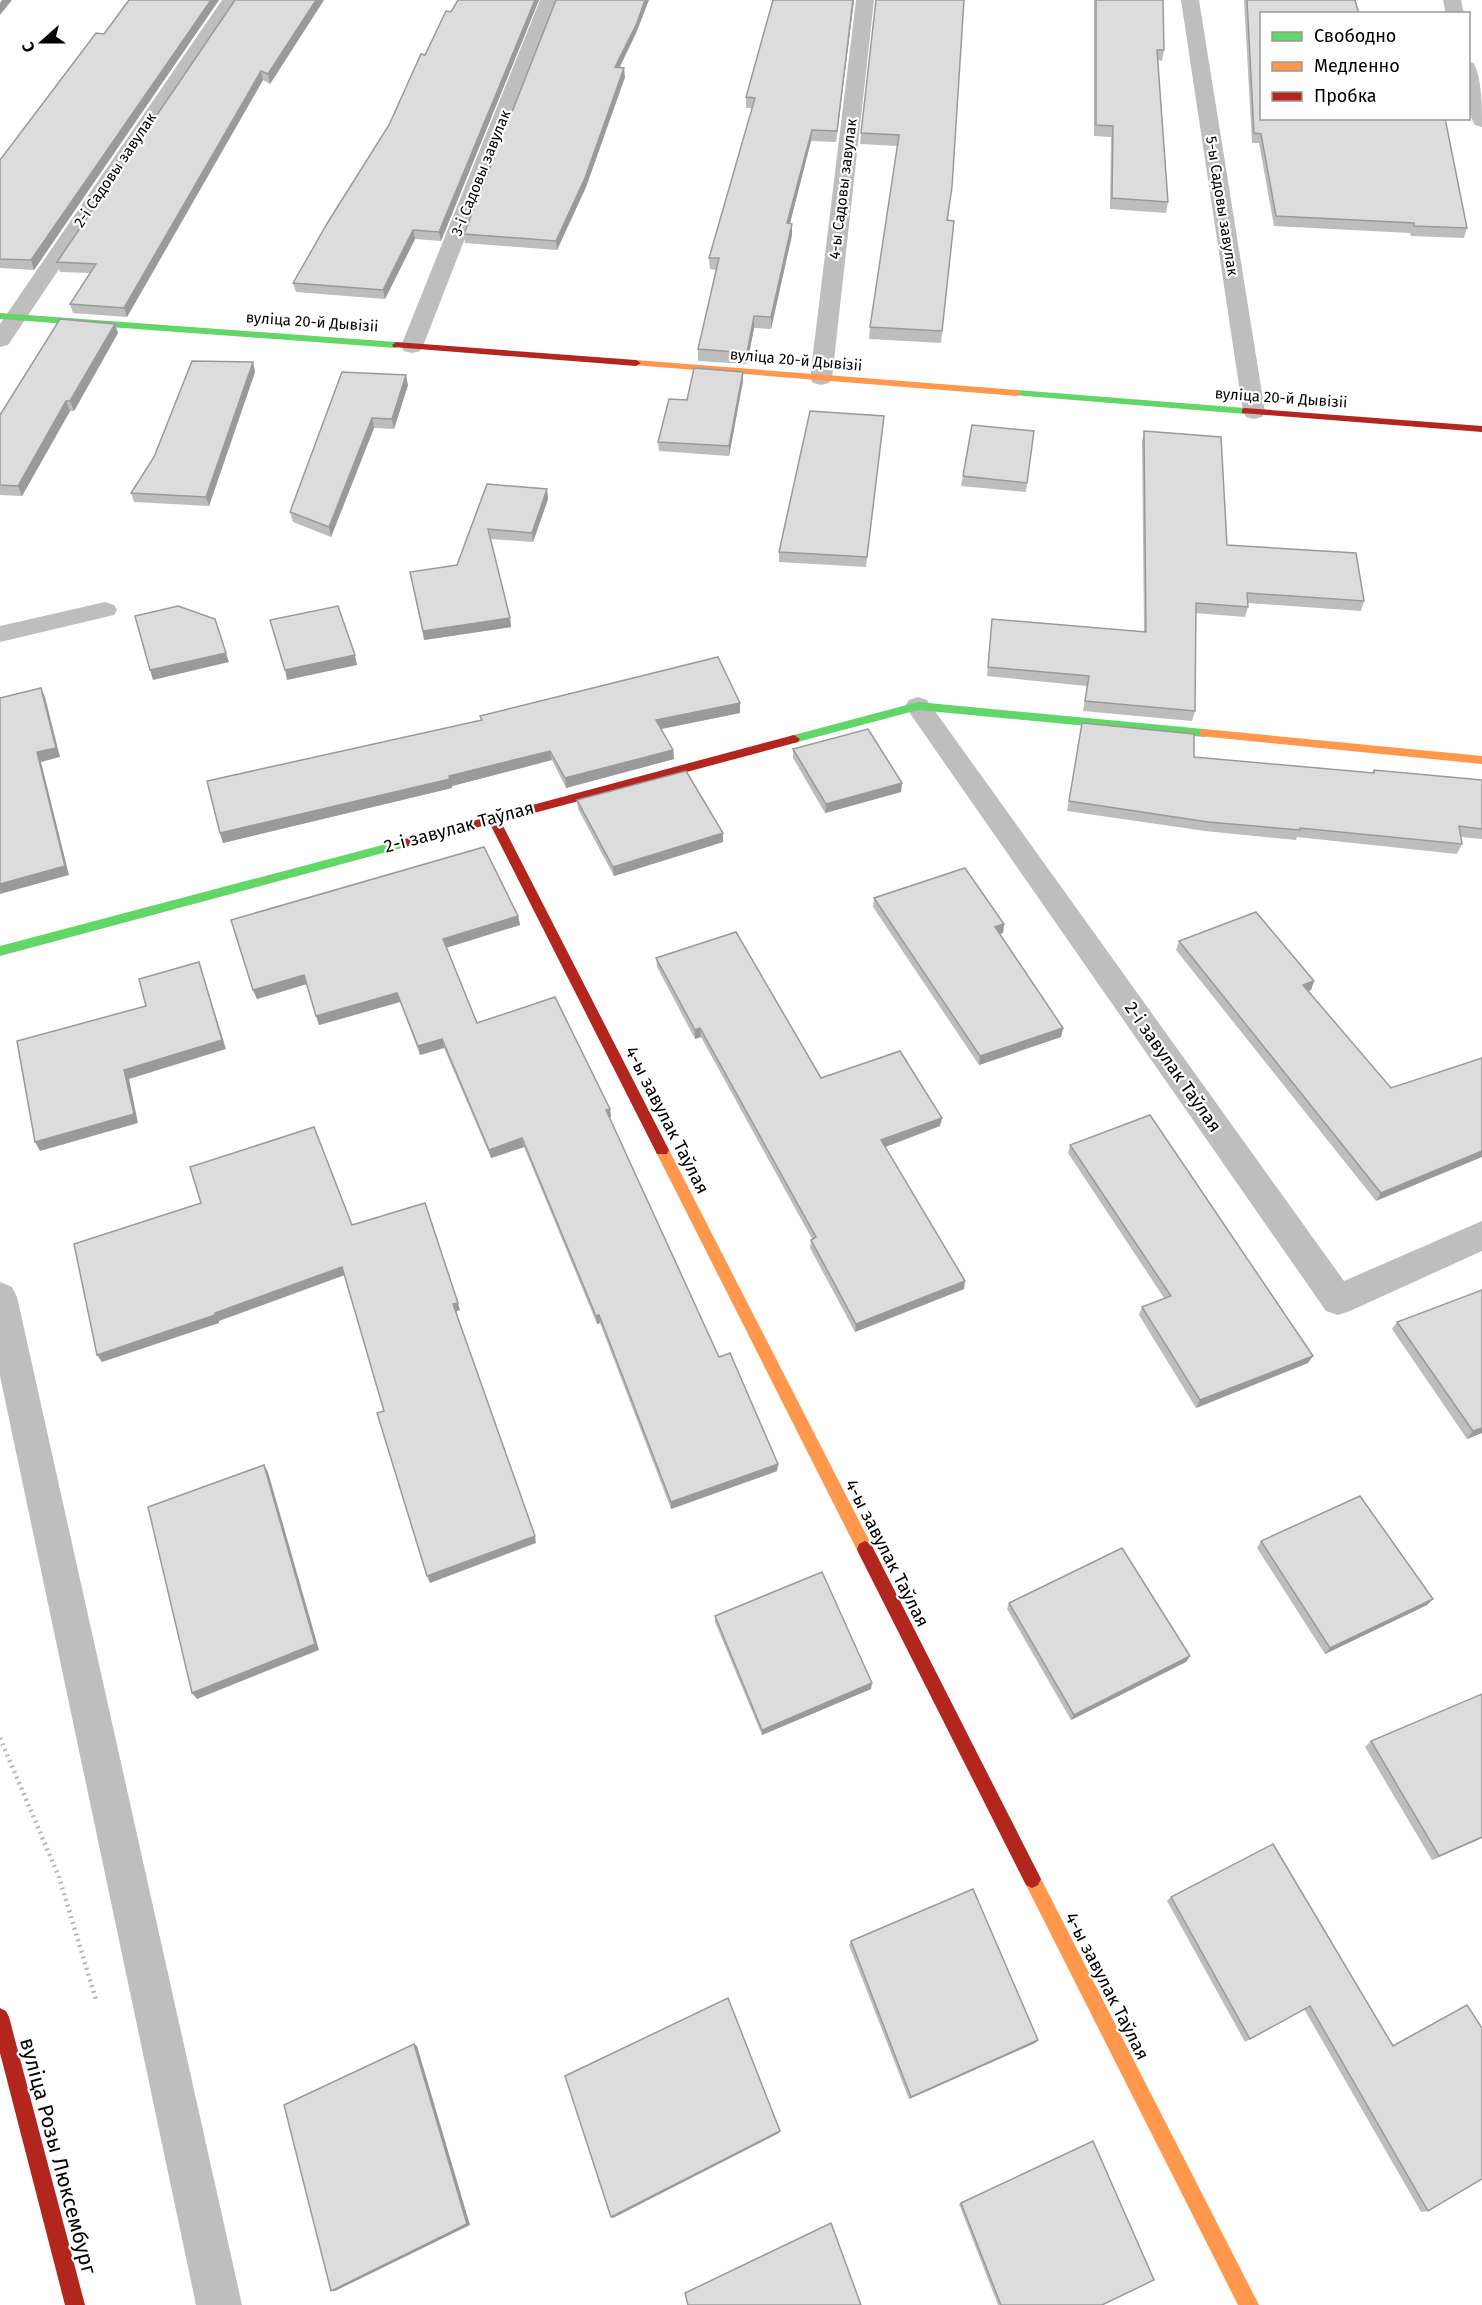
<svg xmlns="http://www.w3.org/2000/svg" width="1482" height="2305" font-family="'Fira Sans',sans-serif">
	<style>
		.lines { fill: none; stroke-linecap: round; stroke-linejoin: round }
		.path { stroke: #b8b8b8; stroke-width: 4.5; stroke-dasharray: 2 4; stroke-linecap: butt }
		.lane { fill: #bebebe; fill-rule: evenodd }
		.street { fill: #bebebe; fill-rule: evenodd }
		.fast { fill: #63d668; fill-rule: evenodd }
		.slow { fill: #ff974d; fill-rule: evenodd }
		.jam { fill: #b3261e; fill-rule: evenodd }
		.wall { fill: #bdbdbd }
		.shaded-wall { fill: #9a9a9a }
		.building { fill: #dcdcdc; stroke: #9a9a9a; stroke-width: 1.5 }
		.labels { text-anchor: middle; stroke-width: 4.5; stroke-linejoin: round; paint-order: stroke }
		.far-street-label { font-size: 15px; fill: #000; stroke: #fff }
		.street-label { font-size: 18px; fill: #000; stroke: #fff }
		.near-street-label { font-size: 21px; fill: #000; stroke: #fff }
	</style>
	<rect width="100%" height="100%" fill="#fff"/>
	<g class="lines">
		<path class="path" d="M0 1738 59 1877 96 2000"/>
		<g class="lane">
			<path d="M105 602 114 605 117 610 114 615 0 642V626Z"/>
			<path d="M0 1282 12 1287 17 1297 242 2305H196L0 1376Z"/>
		</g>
		<g class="street">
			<path d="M222 0H240L8 345 0 347V324Z"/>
			<path d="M540 0H558L423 346 420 351 412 353 404 351 401 346Z"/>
			<path d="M856 0H874L832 378 829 383 821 385 813 383 810 378Z"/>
			<path d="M1181 0H1199L1265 412 1262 417 1254 419 1246 417 1243 412Z"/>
			<path d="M1443 0H1461L1464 14H1446Z"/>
			<path d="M1468 62 1474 63C1482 81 1482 106 1482 127L1475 125C1464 108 1468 81 1468 62Z"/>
			<path d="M918 697 927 700 1344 1281 1482 1221V1251L1350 1311 1338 1315 1326 1311 909 712 905 706 909 700Z"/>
		</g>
		<g class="fast">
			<path d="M0 313 396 342 400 345 396 348 0 319Z"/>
			<path d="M1017 390 1245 408 1250 411 1245 414 1014 395V391Z"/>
			<path d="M918 702 1204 729 1210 733 1204 737 918 710 794 743 788 739 790 736Z"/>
			<path d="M405 839 411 843 409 846 0 956V946Z"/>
		</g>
		<g class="slow">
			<path d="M636 360 1017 390 1022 393 1017 396 633 365V361Z"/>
			<path d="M1204 729 1482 756V764L1200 736V730Z"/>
			<path d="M662 1144 667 1146 871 1544 873 1549 871 1554 865 1557 859 1554 655 1150 657 1146Z"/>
			<path d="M1032 1870 1038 1873 1259 2305H1238L1026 1885 1023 1879 1026 1873Z"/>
		</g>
		<g class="jam">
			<path d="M396 342 636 360 641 363 636 366 393 347 392 345Z"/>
			<path d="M1245 408 1482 426V432L1242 413V409Z"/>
			<path d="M794 735 800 739 798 742 501 822 669 1150 667 1154H657L490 824 405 847 399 843 401 840Z"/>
			<path d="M865 1541 871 1544 1038 1873 1041 1879 1038 1885 1032 1888 1026 1885 859 1554 857 1549 859 1544Z"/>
			<path d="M0 2008 6 2011 9 2017 85 2305H65L0 2053Z"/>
		</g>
	</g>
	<g class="wall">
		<path d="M129 0H219L34 270 0 268V160L104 34Z"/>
		<path d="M324 0 270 84 263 80 127 317 73 313 70 304 90 273 60 272 57 262Z"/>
		<path d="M458 0H539L441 241 415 239 385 299 296 292 293 283 389 125 425 55Z"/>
		<path d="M773 0H854L836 142 811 141 790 223 792 224V235L771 329 754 328 747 364 698 361V349L716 270 710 269 709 258 752 108H746V97Z"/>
		<path d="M876 0 952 187 948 220 954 221 941 343 869 339 870 327 898 146 860 144Z"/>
		<path d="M1094 0H1163L1164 50 1162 61 1158 60 1168 202 1166 213 1110 209 1111 137 1094 136Z"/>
		<path d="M1244 0H1355L1262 14V118L1467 228 1464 238 1411 236 1410 233 1274 226 1259 143H1252Z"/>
		<path d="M637 31 620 67 625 77 586 187 557 250 465 243 464 234Z"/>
		<path d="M118 333 74 411H70L22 496 0 495V415Z"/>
		<path d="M253 362 255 372 209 506 134 502 131 493Z"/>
		<path d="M342 372 408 385 394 429 374 428 331 537 293 522 290 512Z"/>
		<path d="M743 381 729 456 659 451 658 442Z"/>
		<path d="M884 416 866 567 779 562V552Z"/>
		<path d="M1034 431 1026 492 961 486 963 476Z"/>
		<path d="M1144 431 1227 545 1364 601 1361 611 1248 603V607L1245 617 1195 613V711L1192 721 1083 711 1087 686 987 676 992 619 1144 632 1142 441Z"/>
		<path d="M487 484 547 489 548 499 533 542 490 539 510 618 511 627 424 640 410 572 457 565Z"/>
		<path d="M740 713 661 729 673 750 674 759 566 788 552 760 452 786V788L223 843 220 833 481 720 480 716Z"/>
		<path d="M1082 723 1194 757 1373 773 1374 770 1482 780V839L1461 837 1462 844 1457 854 1297 837 1296 840 1205 831 1067 811Z"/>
		<path d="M793 749 902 783 901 792 825 813 793 758Z"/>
		<path d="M577 800 723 833V842L614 876 578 809Z"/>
		<path d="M874 898 1004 924 1003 933 1000 934 1063 1028 1061 1037 979 1065 873 907Z"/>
		<path d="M518 916 520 925 446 948 477 1023 610 1109 611 1117 609 1118 719 1357 778 1464 777 1471 671 1509 600 1323 597 1324 524 1147 491 1158 444 1048 420 1055 400 1002 319 1025 307 984 257 999 253 990Z"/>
		<path d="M1179 941 1314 981 1311 990 1308 991 1391 1088 1482 1058 1376 1201 1176 950Z"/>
		<path d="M656 958 821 1078 940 1126 885 1147 964 1289 855 1332 810 1248 811 1240 812 1239 701 1037 695 1039 657 967Z"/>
		<path d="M1070 1145 1308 1363 1196 1408 1139 1315 1142 1307 1164 1298 1068 1153Z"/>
		<path d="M1482 1290V1433L1467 1439 1392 1329 1397 1322Z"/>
		<path d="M1261 1541 1433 1599 1427 1605 1325 1654 1257 1548Z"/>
		<path d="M1009 1603 1190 1656 1186 1662 1071 1720 1007 1609Z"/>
		<path d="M715 1616 871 1689 762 1735 715 1622Z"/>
		<path d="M1371 1741 1482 1838 1432 1860 1365 1747Z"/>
		<path d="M1171 1897 1393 2045 1467 2005 1428 2211 1421 2212 1304 2009 1245 2042 1167 1901Z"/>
		<path d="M851 1941 1038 2040 1035 2043 909 2099 849 1945Z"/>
		<path d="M961 2203 1102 2305H998L959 2204Z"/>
	</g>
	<g class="shaded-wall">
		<path d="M2 0H12L0 15V3Z"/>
		<path d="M211 0H219L34 270 31 260Z"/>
		<path d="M316 0H324L270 84 268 74Z"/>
		<path d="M535 0H539L441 241 439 232Z"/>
		<path d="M645 0H649L637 31 615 76V67Z"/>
		<path d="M853 0H854L836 142 837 131Z"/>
		<path d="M624 68 625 77 586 187 557 250 556 241Z"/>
		<path d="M261 71 263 80 127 317 124 308Z"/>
		<path d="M812 130 811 141 787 235V223Z"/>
		<path d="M792 224V235L771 329V317Z"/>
		<path d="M413 230 415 239 385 299 383 290Z"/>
		<path d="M754 316V328L747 364V353Z"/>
		<path d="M115 324 118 333 74 411 70 401Z"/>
		<path d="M253 362 255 372 209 506 206 497Z"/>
		<path d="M743 372V381L729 456V446Z"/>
		<path d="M406 375 408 385 394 429 392 419Z"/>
		<path d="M66 401 70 411 22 496 18 486Z"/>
		<path d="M372 418 374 428 331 537 329 527Z"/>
		<path d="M547 489 548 499 533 542 532 533Z"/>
		<path d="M510 618 511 627 424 640 423 631Z"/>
		<path d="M226 653 229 662 153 680 150 670Z"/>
		<path d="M355 655 357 665 287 680 285 670Z"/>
		<path d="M41 688 45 697 60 757 41 762 69 875 0 894V884L37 752Z"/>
		<path d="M740 703V713L656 730V720Z"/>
		<path d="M673 750 674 759 566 788 565 778Z"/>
		<path d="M550 751 552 760 452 786V788L223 843 220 833Z"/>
		<path d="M902 783 901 792 825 813 826 804Z"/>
		<path d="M723 833V842L614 876 613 867Z"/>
		<path d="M518 916 520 925 445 948 443 939Z"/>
		<path d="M1004 924 1003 933 994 936 995 927Z"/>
		<path d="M199 962 226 1049 129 1079 138 1123 40 1151 35 1142 124 1070Z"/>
		<path d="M304 975 307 984 257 999 253 990Z"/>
		<path d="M1314 981 1311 990 1300 994 1303 985Z"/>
		<path d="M397 993 400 1002 319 1025 316 1016Z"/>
		<path d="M700 1028 701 1037 695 1039V1030Z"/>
		<path d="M1063 1028 1061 1037 979 1065 980 1056Z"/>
		<path d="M442 1039 444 1048 420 1055 418 1046Z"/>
		<path d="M610 1109 611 1117 607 1119 606 1110Z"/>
		<path d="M942 1118 940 1126 880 1149 881 1140Z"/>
		<path d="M522 1138 524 1147 491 1158 489 1150Z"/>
		<path d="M1482 1151V1157L1376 1201 1381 1193Z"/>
		<path d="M342 1267 345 1275 219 1321V1323L102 1362 97 1355Z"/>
		<path d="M965 1281 964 1289 855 1332 856 1324Z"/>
		<path d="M458 1303 460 1310 455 1312 453 1304Z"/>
		<path d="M599 1315 600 1323 597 1324 596 1316Z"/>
		<path d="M1313 1356 1308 1363 1196 1408 1200 1400Z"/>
		<path d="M1482 1428V1433L1467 1439 1473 1431Z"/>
		<path d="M778 1464 777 1471 671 1509V1502Z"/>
		<path d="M264 1465 268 1472 319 1650 197 1699 192 1693Z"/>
		<path d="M535 1536 536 1543 430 1583 427 1576Z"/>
		<path d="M1433 1599 1427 1605 1325 1654 1330 1648Z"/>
		<path d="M1190 1656 1186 1662 1071 1720 1074 1715Z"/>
		<path d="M872 1683 871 1689 762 1735V1730Z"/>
		<path d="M1482 1837V1838L1432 1860 1439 1856Z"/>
		<path d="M1038 2040 1035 2043 909 2099 911 2097Z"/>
		<path d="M414 2044 417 2046 470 2225 335 2291H331Z"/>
		<path d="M780 2131 779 2133 613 2218 611 2217Z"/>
	</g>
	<g class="building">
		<path d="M129 0H211L31 260 0 259V160L96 33 104 34Z"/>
		<path d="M235 0H316L268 74 261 71 124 308 70 304 96 264 57 262Z"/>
		<path d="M458 0H535L439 232 413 230 383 290 293 283 328 222 389 125 421 54 425 55 446 11 451 12Z"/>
		<path d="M556 0H645L637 23 615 67 624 68 585 178 556 241 464 234Z"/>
		<path d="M773 0H853L837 131 812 130 787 223 792 224 771 317 754 316 747 353 698 349 719 258H709L755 98 746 97Z"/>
		<path d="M876 0H964L952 187 947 220 954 221 942 331 870 327 899 135 861 133Z"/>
		<path d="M1096 0H1163L1164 50H1157L1168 202 1112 198 1113 126 1096 125Z"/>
		<path d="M1247 0H1355L1359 14H1262V118H1445L1467 228 1414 226V223L1276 216 1261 134 1254 133Z"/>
		<path d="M60 319 115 324 70 401H66L18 486 0 485V415Z"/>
		<path d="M192 361 253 362 206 497 131 493 154 457Z"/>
		<path d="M694 368 743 372 729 446 658 442 669 399 687 400Z"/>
		<path d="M342 372 406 375 392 419 372 418 329 527 290 512Z"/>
		<path d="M810 411 884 416 867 557 779 552Z"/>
		<path d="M972 425 1034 431 1027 483 963 476Z"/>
		<path d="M1144 431 1221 437 1227 545 1356 553 1364 601 1247 593 1248 607 1196 603 1195 711 1085 701 1089 676 988 667 992 619 1146 632Z"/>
		<path d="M487 484 547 489 532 533 488 529 510 618 423 631 410 572 457 565Z"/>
		<path d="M178 606 215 619 226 653 150 670 135 616Z"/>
		<path d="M338 606 355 655 285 670 270 620Z"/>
		<path d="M718 657 740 703 656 720 673 750 565 778 550 751 449 776 450 779 220 833 207 781 482 720 480 716Z"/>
		<path d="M41 688 56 748 37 752 65 866 0 884V698Z"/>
		<path d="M1082 723 1194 734V757L1374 773V770L1482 780V829L1459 826 1462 844 1300 828V830L1208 822 1069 801Z"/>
		<path d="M868 729 902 783 826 804 793 749Z"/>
		<path d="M686 771 723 833 613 867 577 800Z"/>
		<path d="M484 847 518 916 443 939 477 1023 555 997 610 1109 606 1110 719 1357 730 1353 778 1464 671 1502 599 1315 596 1316 522 1138 489 1150 442 1039 418 1046 397 993 316 1016 304 975 253 990 231 920Z"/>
		<path d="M965 868 1004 924 995 927 1063 1028 980 1056 874 898Z"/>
		<path d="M1256 912 1314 981 1303 985 1391 1088 1482 1058V1151L1381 1193 1179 941Z"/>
		<path d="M736 932 821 1078 900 1051 942 1118 881 1140 965 1281 856 1324 811 1240 816 1237 700 1028 695 1030 656 958Z"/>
		<path d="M199 962 222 1040 124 1070 134 1114 35 1142 17 1041 146 1006 139 979Z"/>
		<path d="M1150 1115 1313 1356 1200 1400 1142 1307 1171 1296 1070 1145Z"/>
		<path d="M314 1127 352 1225 425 1203 458 1303 453 1304 535 1536 427 1576 377 1413 384 1411 342 1267 215 1313V1315L97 1355 74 1244 201 1203 190 1167Z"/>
		<path d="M1482 1290V1428L1473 1431 1397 1322Z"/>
		<path d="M264 1465 315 1644 192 1693 148 1507Z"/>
		<path d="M1360 1496 1433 1599 1330 1648 1261 1541Z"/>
		<path d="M1122 1548 1190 1656 1074 1715 1009 1603Z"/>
		<path d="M822 1572 872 1683 762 1730 715 1616Z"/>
		<path d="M1482 1694V1837L1439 1856 1371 1741Z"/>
		<path d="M1273 1844 1393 2046 1467 2005 1482 2028V2179L1428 2211 1310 2006 1250 2039 1171 1897Z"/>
		<path d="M973 1889 1038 2040 911 2097 851 1941Z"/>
		<path d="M728 1998 780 2131 611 2217 565 2076Z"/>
		<path d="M414 2044 467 2224 331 2291 284 2105Z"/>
		<path d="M1093 2141 1154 2280 1102 2305H1001L961 2203Z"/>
		<path d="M831 2223 861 2305H688L685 2293Z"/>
	</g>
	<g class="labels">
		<g class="far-street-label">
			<text transform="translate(115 170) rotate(-56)" y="5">2-і Садовы завулак</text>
			<text transform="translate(481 173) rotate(-68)" y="5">3-і Садовы завулак</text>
			<text transform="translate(843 189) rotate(-83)" y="5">4-ы Садовы завулак</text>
			<text transform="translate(1222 206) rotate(81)" y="5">5-ы Садовы завулак</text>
			<text transform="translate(312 322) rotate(4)" y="5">вуліца 20-й Дывізіі</text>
			<text transform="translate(796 360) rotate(5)" y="5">вуліца 20-й Дывізіі</text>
			<text transform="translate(1281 398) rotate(4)" y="5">вуліца 20-й Дывізіі</text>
		</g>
		<g class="street-label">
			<text transform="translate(459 827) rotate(-15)" y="6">2-і завулак Таўлая</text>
			<text transform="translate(1173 1067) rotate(55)" y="6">2-і завулак Таўлая</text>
			<text transform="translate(667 1120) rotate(63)" y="6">4-ы завулак Таўлая</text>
			<text transform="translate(887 1553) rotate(63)" y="6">4-ы завулак Таўлая</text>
			<text transform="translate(1107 1986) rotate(63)" y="6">4-ы завулак Таўлая</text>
		</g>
		<g class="near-street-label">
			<text transform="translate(58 2156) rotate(75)" y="7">вуліца Розы Люксембург</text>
		</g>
	</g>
	<rect x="1260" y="12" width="210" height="108" fill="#ffffff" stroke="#999999" stroke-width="1.5"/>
	<rect x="1272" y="32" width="30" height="9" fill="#63d668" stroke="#999999" stroke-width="1.5"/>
	<text x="1314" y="42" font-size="18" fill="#000000">Свободно</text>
	<rect x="1272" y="62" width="30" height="9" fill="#ff974d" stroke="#999999" stroke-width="1.5"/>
	<text x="1314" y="72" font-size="18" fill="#000000">Медленно</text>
	<rect x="1272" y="92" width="30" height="9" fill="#b3261e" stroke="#999999" stroke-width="1.5"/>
	<text x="1314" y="102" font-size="18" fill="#000000">Пробка</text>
	<g transform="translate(42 42) rotate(249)" stroke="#ffffff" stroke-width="4.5" paint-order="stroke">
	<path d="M0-4.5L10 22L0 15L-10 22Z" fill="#000000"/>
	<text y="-9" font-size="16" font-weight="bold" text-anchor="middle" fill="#000000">С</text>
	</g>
</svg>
